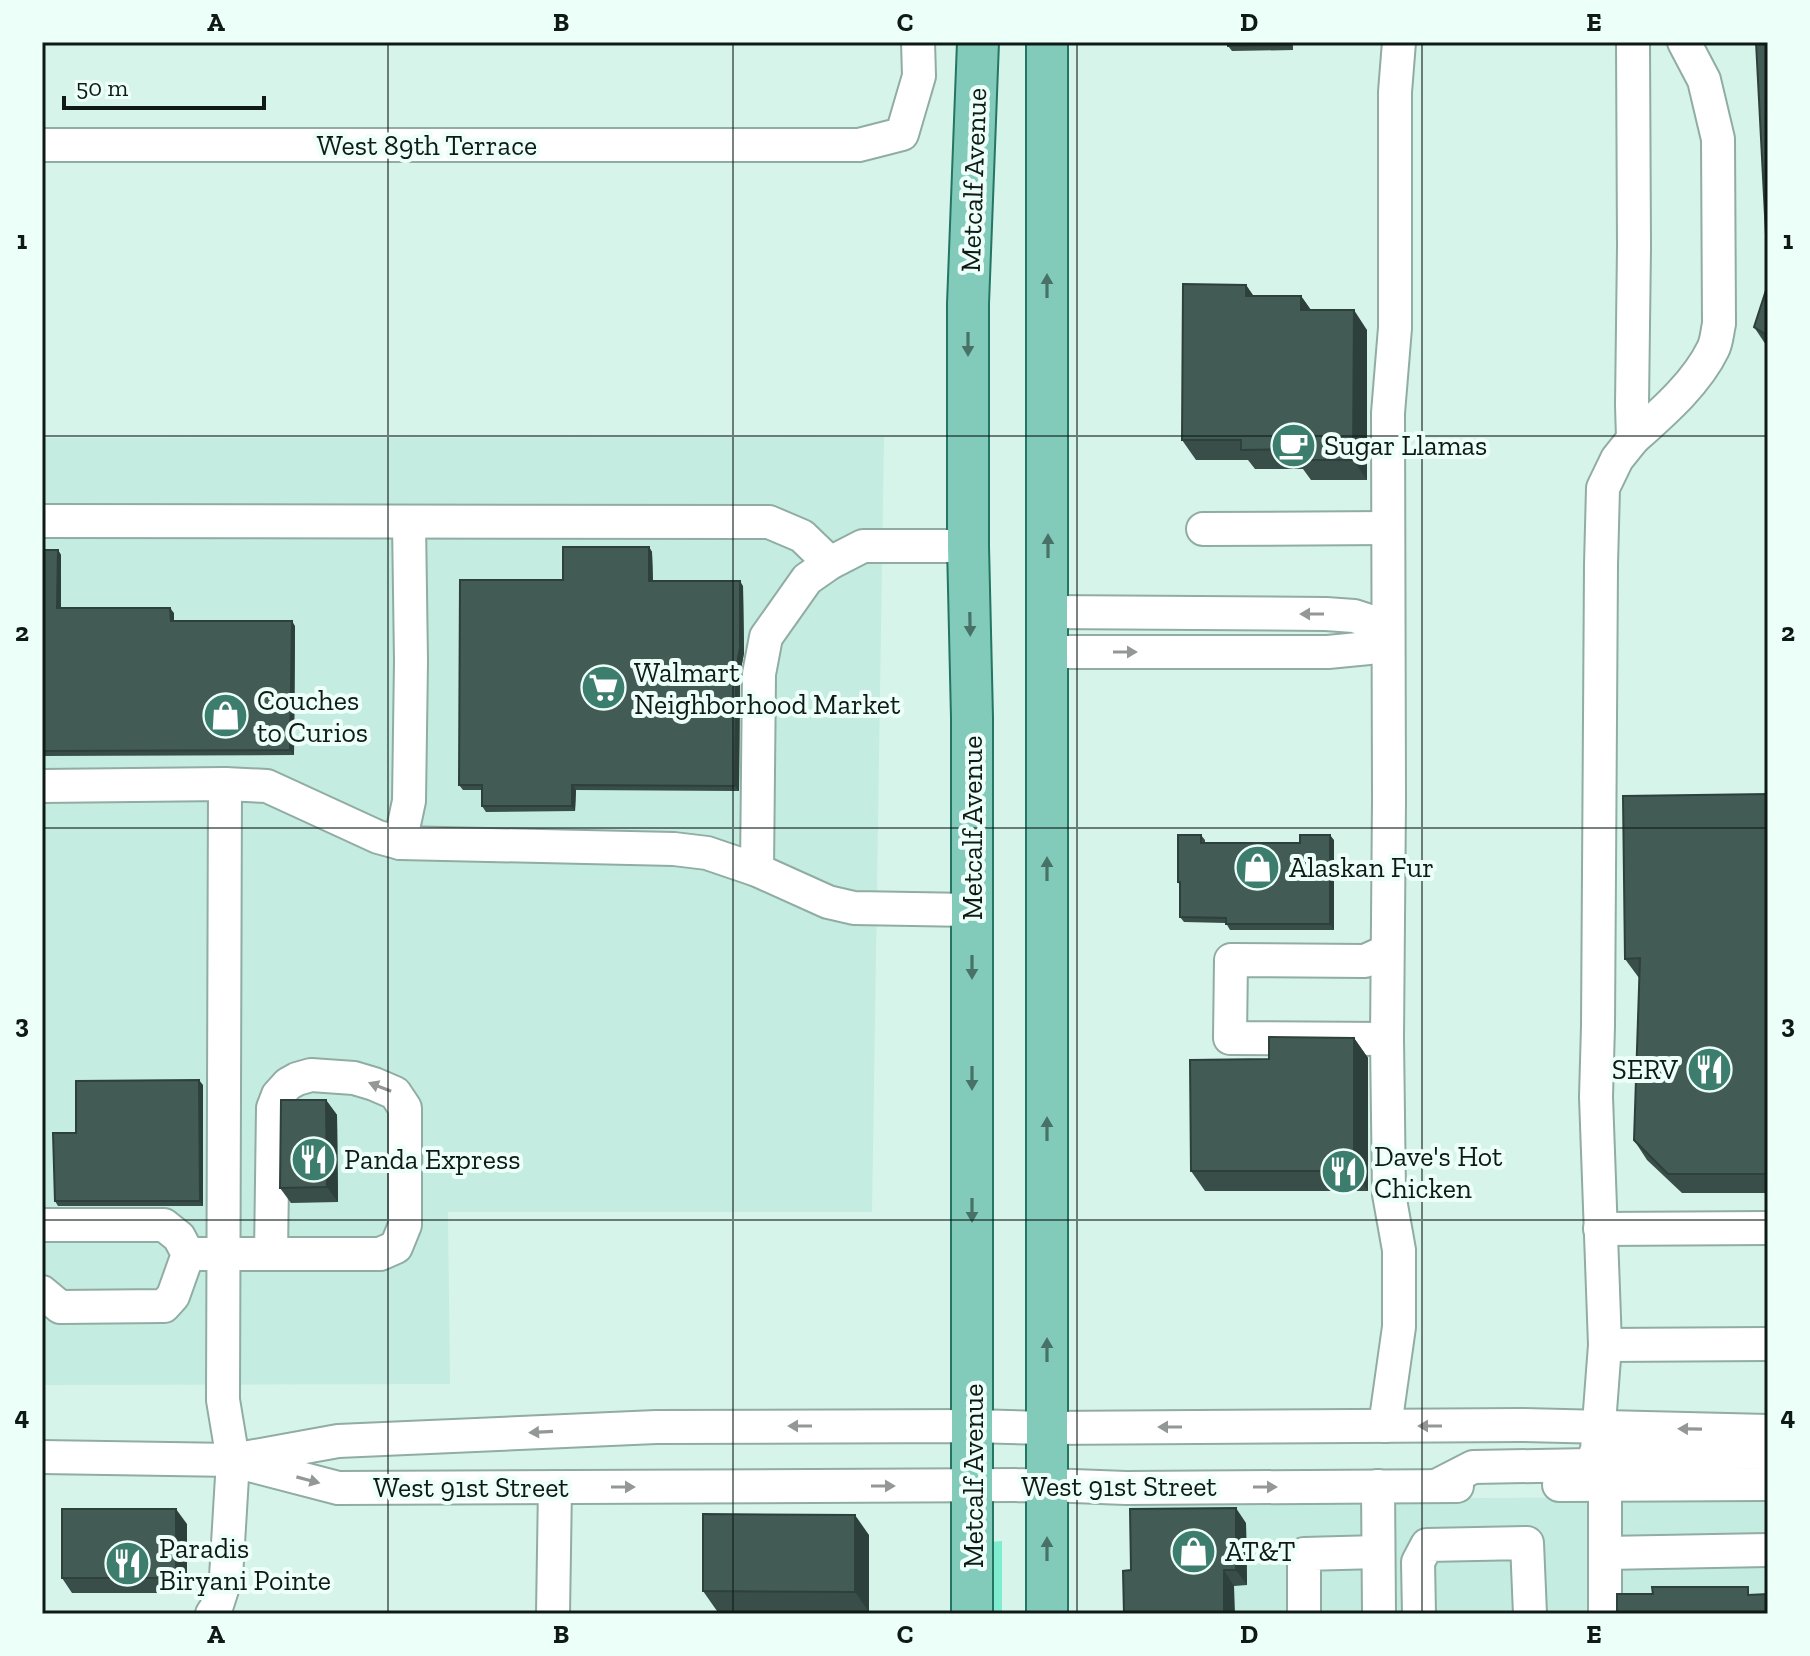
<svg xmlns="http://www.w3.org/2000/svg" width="1810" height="1656" font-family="'Zilla Slab',serif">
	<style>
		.built { fill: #c5ece0 }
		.green { fill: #7fecd0 }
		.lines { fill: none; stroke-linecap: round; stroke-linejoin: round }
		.minor-casing { stroke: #90aca3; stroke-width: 36 }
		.major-casing { stroke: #247563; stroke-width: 44 }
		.minor { stroke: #fff; stroke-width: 32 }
		.major { stroke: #82caba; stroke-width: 40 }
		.wall { fill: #394e48 }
		.shaded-wall { fill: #2e403b }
		.building { fill: #425b54; stroke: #2e403b; stroke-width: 2 }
		.oneway { fill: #487268 }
		.oneway2 { fill: #939897 }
		.grid { fill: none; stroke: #0f1a17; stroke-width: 2; stroke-opacity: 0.55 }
		.labels { text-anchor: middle; stroke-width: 8; stroke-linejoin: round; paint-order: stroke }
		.street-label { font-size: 28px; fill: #0f1a17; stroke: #edfff9 }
		.poi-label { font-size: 28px; fill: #0f1a17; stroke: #edfff9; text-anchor: start }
		.neatline { fill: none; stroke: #0f1a17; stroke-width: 3 }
		.grid-label { font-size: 26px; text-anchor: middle; font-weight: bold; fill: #0f1a17 }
	</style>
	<rect width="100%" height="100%" fill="#d7f4eb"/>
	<g class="built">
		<path d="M884 437 872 1212H448L450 1384 42 1385V438Z"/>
		<path d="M1768 1497V1614H1131L1130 1507 1144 1502 1190 1499Z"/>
	</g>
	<path class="green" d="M1002 1541V1614H983L989 1542Z"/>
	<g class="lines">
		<defs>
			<g id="minor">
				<path d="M42 145H859L902 134 919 76 918 42"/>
				<path d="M1633 439C1662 413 1696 384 1713 349 1717 341 1717 332 1719 324L1718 139 1704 80 1684 42"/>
				<path d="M42 521 769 522 802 536 830 563"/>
				<path d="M1203 529 1388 528"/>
				<path d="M1047 652H1328L1369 648 1388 627 1354 616 1326 614 1048 612"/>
				<path d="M42 786 225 784 267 786 378 837 400 843 674 849 707 853 757 870 828 902 854 908 971 910"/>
				<path d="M400 843 409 801 411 661 409 522"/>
				<path d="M757 870 759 674 766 637 807 579 830 563 863 546H968"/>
				<path d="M1387 1039 1230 1038 1231 960 1365 961 1387 951"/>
				<path d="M42 1225H164L179 1237 188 1254 173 1296 164 1306 60 1307 42 1292"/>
				<path d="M1600 1229 1768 1228"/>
				<path d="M188 1254H380L396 1247 405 1225V1108L395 1093 374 1084 354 1078 311 1075 297 1079 288 1084 278 1095 273 1108 271 1254"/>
				<path d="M1605 1345 1768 1344"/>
				<path d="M1385 1426 1399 1327V1250L1389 1194 1387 1039 1389 800 1388 413 1395 328V92L1399 42"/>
				<path d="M42 1457 233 1460 338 1441 656 1427 973 1426 1046 1428 1522 1425 1768 1431"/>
				<path d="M242 1463 338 1488 1047 1485 1126 1488 1457 1486"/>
				<path d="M1559 1485 1768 1484"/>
				<path d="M1378 1486 1379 1614"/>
				<path d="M1436 1486 1473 1467 1591 1465 1597 1450 1605 1345 1596 1097 1598 1026 1601 565 1603 488 1617 459 1633 439 1632 405 1634 247 1633 42"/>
				<path d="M1605 1553 1768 1550"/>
				<path d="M212 1614 216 1608 226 1577 233 1460 223 1400 225 784"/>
				<path d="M553 1614 555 1487"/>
				<path d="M1304 1614V1554L1378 1552"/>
				<path d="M1419 1614 1418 1562 1427 1545 1527 1543 1530 1614"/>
				<path d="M1605 1614V1485L1607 1467 1622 1456 1768 1452"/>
			</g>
			<g id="major">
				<path d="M1047 42V1614"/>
				<path d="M972 1614V718L968 546V304L978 42"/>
			</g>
		</defs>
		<use href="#minor" class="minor-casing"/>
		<use href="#major" class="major-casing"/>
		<use href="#minor" class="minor"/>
		<use href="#major" class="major"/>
	</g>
	<g class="wall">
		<path d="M1293 42V50L1232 51 1228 46Z"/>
		<path d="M1768 284V348L1754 327Z"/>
		<path d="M1246 285 1253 296H1301L1311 310 1367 330V480H1311L1303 469H1255L1248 460H1196L1182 440Z"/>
		<path d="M649 547 652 552 653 581 743 586 744 653 740 674 739 791 576 790 575 811 486 812 482 806V790H463L459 785 563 580Z"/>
		<path d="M42 550H58L61 555V608L174 613V621L295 626 294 755 42 756Z"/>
		<path d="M1768 794V1193H1682L1647 1160 1634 1140 1639 978 1625 959Z"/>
		<path d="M1201 835 1205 840V843H1300L1334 840V930H1230L1226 923 1184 922 1180 917V886L1178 882Z"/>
		<path d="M1354 1038 1368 1058V1191H1205L1191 1171 1269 1059Z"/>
		<path d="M203 1085V1206H58L55 1201 76 1133Z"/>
		<path d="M326 1100 337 1115 338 1202 291 1203 280 1188Z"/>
		<path d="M1246 1523 1247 1585 1234 1586 1131 1570Z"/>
		<path d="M187 1524V1593H72L62 1578Z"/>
		<path d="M869 1535V1612L717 1611 703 1591Z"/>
	</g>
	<g class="shaded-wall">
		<path d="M1246 285 1260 305 1246 296Z"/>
		<path d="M1301 296 1315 316 1301 310Z"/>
		<path d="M1354 310 1367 330V480L1353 460Z"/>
		<path d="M649 547 652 552 653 586 649 581Z"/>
		<path d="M58 550 61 555V613L57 608Z"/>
		<path d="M740 581 743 586 744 653 740 674 739 791 735 786 736 669Z"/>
		<path d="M170 608 174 613V626L171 621Z"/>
		<path d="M292 621 295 626 294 755 290 750Z"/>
		<path d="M572 785 576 790 575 811 572 806Z"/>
		<path d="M1330 835 1334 840V930L1330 924Z"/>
		<path d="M1354 1038 1368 1058V1191L1354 1171Z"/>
		<path d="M199 1080 203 1085V1206L200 1201Z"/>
		<path d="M326 1100 337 1115 338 1202 327 1187Z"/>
		<path d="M1236 1508 1246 1523 1247 1585 1236 1570Z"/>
		<path d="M176 1509 187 1524V1593L176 1578Z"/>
		<path d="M855 1515 869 1535V1612L855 1592Z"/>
		<path d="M1224 1570 1234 1586 1235 1614H1224Z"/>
	</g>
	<g class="building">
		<path d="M1228 42H1290V45L1228 46Z"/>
		<path d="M1756 42H1768V273Z"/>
		<path d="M1183 284 1246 285V296H1301V310H1354L1353 460H1297V449L1241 450V440H1182Z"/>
		<path d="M1768 284V336L1754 327Z"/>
		<path d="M563 547H649V581H740V648L736 669 735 786 572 785V806H482V785H459L460 580H563Z"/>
		<path d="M42 550H58L57 608H170L171 621H292L290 750 42 751Z"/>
		<path d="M1768 794V1174H1668L1634 1140 1640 958 1625 959 1623 796Z"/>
		<path d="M1178 835H1201V843H1300V835H1330V924H1226V918L1180 917V882H1178Z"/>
		<path d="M1269 1037 1354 1038V1171H1191L1190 1060 1269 1059Z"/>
		<path d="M199 1080 200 1201H55L53 1133H76V1081Z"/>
		<path d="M281 1100H326L327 1187 280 1188Z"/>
		<path d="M1236 1508V1570H1224V1614H1124L1123 1571 1131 1570 1130 1509Z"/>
		<rect x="62" y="1509" width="114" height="69"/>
		<path d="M703 1514 855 1515V1592L703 1591Z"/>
		<path d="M1652 1587H1748V1595L1768 1594V1614H1617V1594H1653Z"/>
	</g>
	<defs><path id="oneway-solid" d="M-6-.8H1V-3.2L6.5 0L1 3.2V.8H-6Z" transform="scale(2)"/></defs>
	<g class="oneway">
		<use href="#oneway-solid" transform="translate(1047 286) rotate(-90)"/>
		<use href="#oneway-solid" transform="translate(968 344) rotate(90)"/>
		<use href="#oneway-solid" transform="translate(1048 546) rotate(-90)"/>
		<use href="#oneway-solid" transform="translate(970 624) rotate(89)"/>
		<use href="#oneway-solid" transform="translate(1047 869) rotate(-90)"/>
		<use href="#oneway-solid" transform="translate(972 967) rotate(90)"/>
		<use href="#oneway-solid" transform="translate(972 1078) rotate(90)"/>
		<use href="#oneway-solid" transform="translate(1047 1129) rotate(-90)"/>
		<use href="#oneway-solid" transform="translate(972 1210) rotate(90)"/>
		<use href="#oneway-solid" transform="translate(1047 1350) rotate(-90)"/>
		<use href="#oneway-solid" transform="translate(1047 1549) rotate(-90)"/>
	</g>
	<g class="oneway2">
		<use href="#oneway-solid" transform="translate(1312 614) rotate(-180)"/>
		<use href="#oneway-solid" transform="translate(1125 652)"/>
		<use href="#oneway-solid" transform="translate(380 1087) rotate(-159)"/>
		<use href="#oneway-solid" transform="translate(800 1426) rotate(180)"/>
		<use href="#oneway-solid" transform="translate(1430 1426) rotate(180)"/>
		<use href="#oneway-solid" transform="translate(1170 1427) rotate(180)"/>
		<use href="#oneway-solid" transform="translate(1690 1429) rotate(-179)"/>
		<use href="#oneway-solid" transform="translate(541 1432) rotate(177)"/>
		<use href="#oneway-solid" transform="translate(308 1480) rotate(15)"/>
		<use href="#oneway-solid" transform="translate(883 1486)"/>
		<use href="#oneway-solid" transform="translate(623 1487)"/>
		<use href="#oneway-solid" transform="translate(1265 1487)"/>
	</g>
	<path class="grid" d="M388 42V1614M733 42V1614M1077 42V1614M1422 42V1614M42 436H1768M42 828H1768M42 1220H1768"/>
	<defs>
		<symbol id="cafe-disc" viewBox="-11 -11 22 22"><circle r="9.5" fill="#3c7d6d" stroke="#edfff9"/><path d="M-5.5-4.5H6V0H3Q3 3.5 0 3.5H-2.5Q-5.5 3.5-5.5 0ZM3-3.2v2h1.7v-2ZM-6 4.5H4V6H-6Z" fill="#fff"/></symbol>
		<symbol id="supermarket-disc" viewBox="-11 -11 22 22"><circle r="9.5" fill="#3c7d6d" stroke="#edfff9"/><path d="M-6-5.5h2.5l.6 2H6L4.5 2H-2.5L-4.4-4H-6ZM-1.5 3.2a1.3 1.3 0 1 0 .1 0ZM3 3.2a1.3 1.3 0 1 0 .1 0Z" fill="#fff"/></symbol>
		<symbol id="shop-disc" viewBox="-11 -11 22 22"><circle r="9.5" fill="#3c7d6d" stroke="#edfff9"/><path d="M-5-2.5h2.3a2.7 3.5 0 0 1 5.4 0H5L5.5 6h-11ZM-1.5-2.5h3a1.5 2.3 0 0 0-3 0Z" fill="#fff"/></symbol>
		<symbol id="restaurant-disc" viewBox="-11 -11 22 22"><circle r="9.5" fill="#3c7d6d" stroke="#edfff9"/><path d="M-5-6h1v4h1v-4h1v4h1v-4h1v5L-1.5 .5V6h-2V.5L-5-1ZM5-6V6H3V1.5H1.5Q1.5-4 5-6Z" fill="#fff"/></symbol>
	</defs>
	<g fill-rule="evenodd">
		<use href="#cafe-disc" x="1268" y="420" width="51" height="51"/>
		<use href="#supermarket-disc" x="578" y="662" width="51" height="51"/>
		<use href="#shop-disc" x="200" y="690" width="51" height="51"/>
		<use href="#shop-disc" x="1232" y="842" width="51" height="51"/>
		<use href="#restaurant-disc" x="1684" y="1044" width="51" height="51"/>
		<use href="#restaurant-disc" x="288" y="1134" width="51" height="51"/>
		<use href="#restaurant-disc" x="1318" y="1146" width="51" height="51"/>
		<use href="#shop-disc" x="1168" y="1526" width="51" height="51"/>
		<use href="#restaurant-disc" x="102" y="1538" width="51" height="51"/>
	</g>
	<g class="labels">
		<g class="street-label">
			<text x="427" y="155">West 89th Terrace</text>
			<text transform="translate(973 180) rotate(-88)" y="10">Metcalf Avenue</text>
			<text transform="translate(972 828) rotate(-90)" y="10">Metcalf Avenue</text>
			<text transform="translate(973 1476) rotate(-90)" y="10">Metcalf Avenue</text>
			<text x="1119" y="1496">West 91st Street</text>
			<text x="471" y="1497">West 91st Street</text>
		</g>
		<g class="poi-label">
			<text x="1324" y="455">Sugar Llamas</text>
			<text x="634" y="682">Walmart<tspan x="634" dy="32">Neighborhood Market</tspan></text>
			<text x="257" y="710">Couches<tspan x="257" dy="32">to Curios</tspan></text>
			<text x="1289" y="877">Alaskan Fur</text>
			<text x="1678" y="1079" text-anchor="end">SERV</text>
			<text x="1374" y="1166">Dave's Hot<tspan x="1374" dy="32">Chicken</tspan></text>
			<text x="344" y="1169">Panda Express</text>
			<text x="159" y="1558">Paradis<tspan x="159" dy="32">Biryani Pointe</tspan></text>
			<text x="1225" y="1561">AT&amp;T</text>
		</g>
	</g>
	<rect width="1810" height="1656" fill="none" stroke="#edfff9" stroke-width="88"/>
	<path d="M64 96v12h200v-12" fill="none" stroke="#0f1a17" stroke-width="4"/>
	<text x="76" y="96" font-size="24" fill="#0f1a17" stroke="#edfff9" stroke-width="6" paint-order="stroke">50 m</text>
	<rect x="44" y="44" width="1722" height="1568" class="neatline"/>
	<g class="grid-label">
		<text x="216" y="31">A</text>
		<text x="561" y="31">B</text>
		<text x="905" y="31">C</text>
		<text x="1249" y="31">D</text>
		<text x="1594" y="31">E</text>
		<text x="22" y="249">1</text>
		<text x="1788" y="249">1</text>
		<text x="22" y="641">2</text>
		<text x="1788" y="641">2</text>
		<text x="22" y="1033">3</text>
		<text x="1788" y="1033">3</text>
		<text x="22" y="1425">4</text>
		<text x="1788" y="1425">4</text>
		<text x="216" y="1643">A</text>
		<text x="561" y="1643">B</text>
		<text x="905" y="1643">C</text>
		<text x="1249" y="1643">D</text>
		<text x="1594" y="1643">E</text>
	</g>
</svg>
